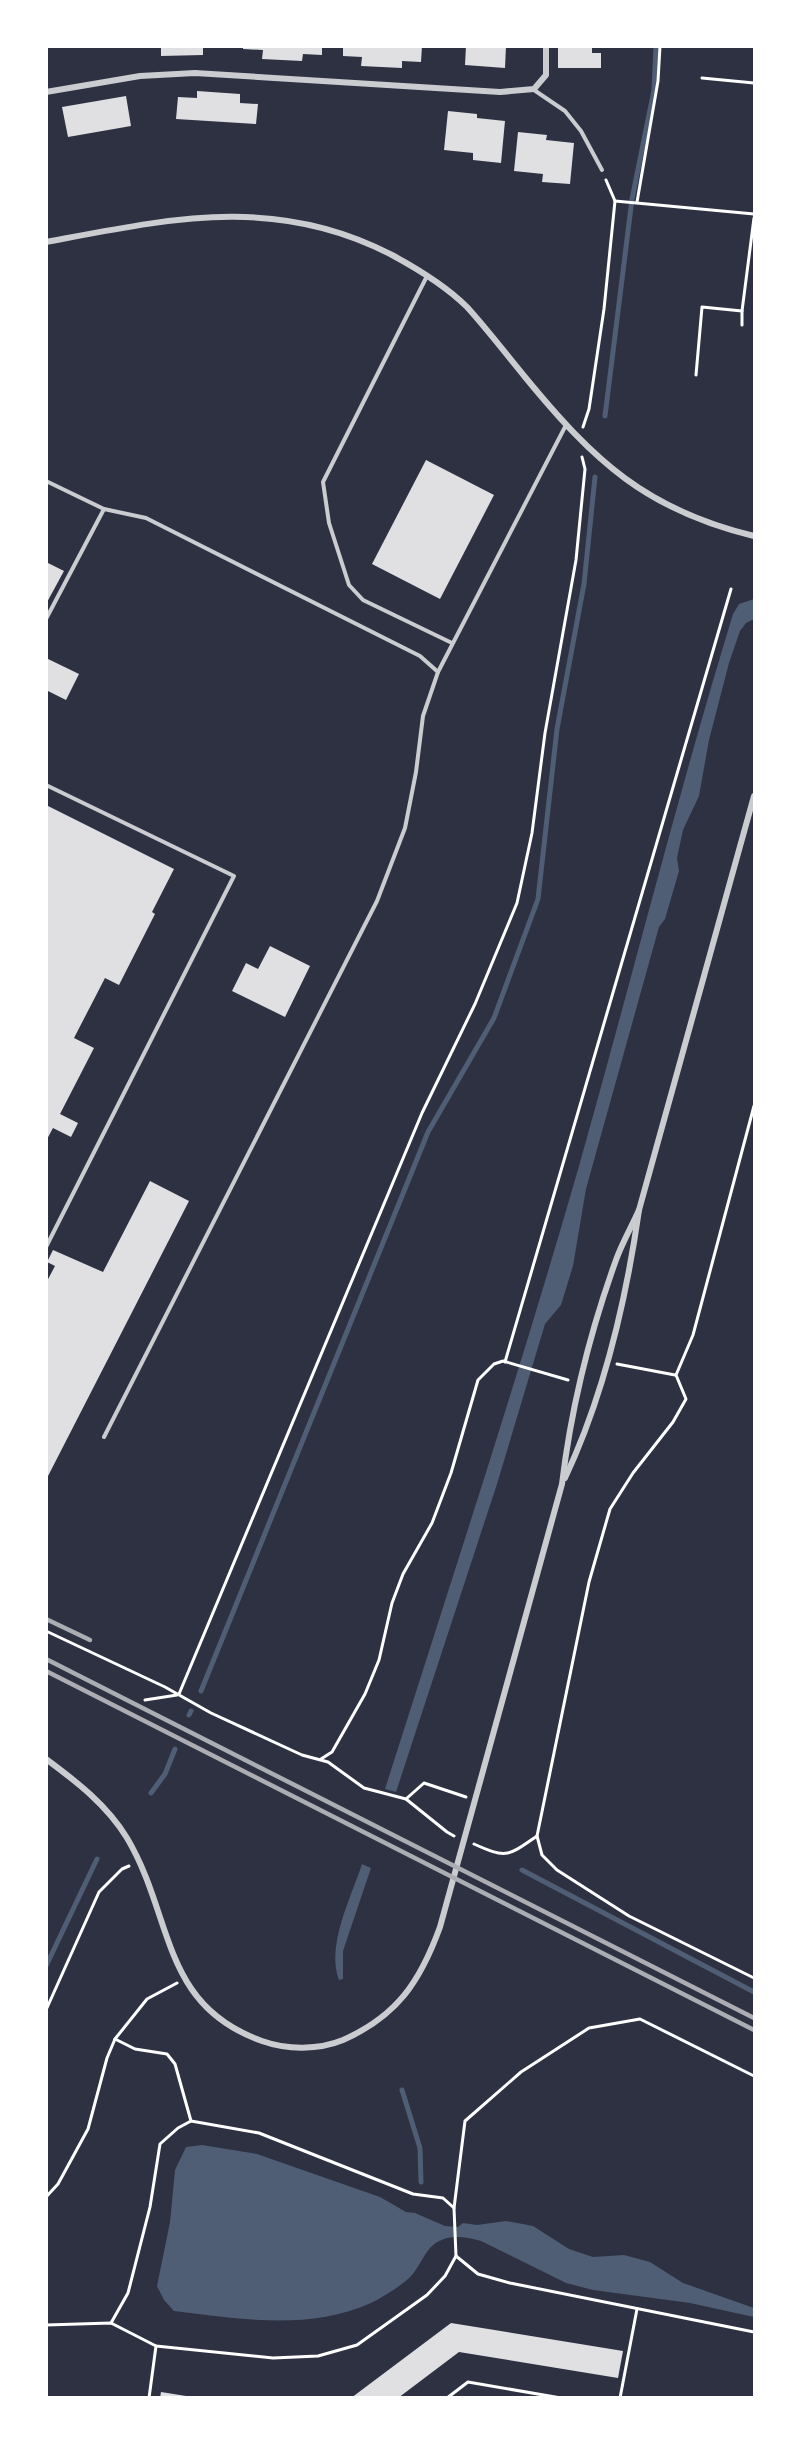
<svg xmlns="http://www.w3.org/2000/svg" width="801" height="2444" font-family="'Public Sans',sans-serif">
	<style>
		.water { fill: #4f5d75 }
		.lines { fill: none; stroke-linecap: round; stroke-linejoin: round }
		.stream { stroke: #4f5d75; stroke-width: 5 }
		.building { fill: #e0e0e3 }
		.path { stroke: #fff; stroke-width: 3 }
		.service { stroke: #caccd0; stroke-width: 4 }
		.minor { stroke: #caccd0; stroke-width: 6 }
		.rail { stroke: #abadb3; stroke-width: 4.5 }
	</style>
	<rect width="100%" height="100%" fill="#2d3142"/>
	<g class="water">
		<path d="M754 599V619L746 623 740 631 729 663 709 740 699 796 683 830 677 858 679 871 665 919 659 927 586 1189 573 1266 561 1305 545 1324 497 1484 396 1792 385 1789C451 1581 519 1375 579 1166 631 982 677 797 733 614L739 604Z"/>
		<path d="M362 1864 371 1868 343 1951V1979L339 1980C326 1945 351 1898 362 1864Z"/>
		<path d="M202 2145 257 2154 380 2197 406 2212 415 2213 445 2226 458 2227 463 2223 477 2225 506 2221 533 2226 569 2249 593 2257 624 2255 650 2262 683 2283 754 2308V2317L690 2303 593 2290 566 2283 481 2241C464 2236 444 2233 430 2248 423 2256 419 2267 412 2275 403 2285 383 2297 371 2303 309 2331 239 2319 174 2311L164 2300 157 2286 170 2222 175 2170 186 2147Z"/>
	</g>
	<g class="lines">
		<g class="stream">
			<path d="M605 416 632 199 654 90 656 46"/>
			<path d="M201 1691 428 1132 494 1018 538 899 557 729 584 584 595 477"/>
			<path d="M189 1715 191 1711"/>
			<path d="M151 1793 165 1774 175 1749"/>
			<path d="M522 1870 754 1992"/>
			<path d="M46 1966 97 1859"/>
			<path d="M402 2090 420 2148 421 2182"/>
		</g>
	</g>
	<g class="building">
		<path d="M161 46H203V55L161 56Z"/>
		<path d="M243 46H322V55L303 54 302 61 262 59 263 50 243 49Z"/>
		<path d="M343 46H422L421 62 402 61V68L361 66 362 57 343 56Z"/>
		<path d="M466 46H506L505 68 465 65Z"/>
		<path d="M558 47H592V53H601V68H558Z"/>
		<path d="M197 91 240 94V103L258 104 256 124 176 119 178 97 197 98Z"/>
		<path d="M126 96 131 126 68 137 62 107Z"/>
		<path d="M448 111 477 114V118L505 121 501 163 473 160V153L444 150Z"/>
		<path d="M518 132 547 135 546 140 574 143 570 184 542 182 543 174 514 171Z"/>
		<path d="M426 460 494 495 440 599 372 564Z"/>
		<path d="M46 562 64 571 46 604Z"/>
		<path d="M46 658 79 674 66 700 46 690Z"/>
		<path d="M46 805 174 869 152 912 155 914 119 985 105 978 74 1038 94 1048 60 1114 78 1123 71 1137 53 1128 46 1141Z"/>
		<path d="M270 946 310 966 285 1017 232 991 246 963 258 969Z"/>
		<path d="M150 1181 189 1201 46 1480V1283L55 1266 47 1262 53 1250 103 1272Z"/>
		<path d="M451 2323 623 2351 618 2378 459 2352 398 2398H351Z"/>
		<path d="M161 2392 186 2396V2398H160Z"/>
	</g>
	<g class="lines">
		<g class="path">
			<path d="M702 78 754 83"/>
			<path d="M615 201 754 214"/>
			<path d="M637 202 658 81 660 46"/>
			<path d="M742 325V311"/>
			<path d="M696 375 702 307 742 311 754 218"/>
			<path d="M583 427 589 409 604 309 615 201 606 180"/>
			<path d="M754 1106 693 1335 676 1375 686 1399 673 1422 633 1473 610 1509 589 1582 537 1836 542 1855 557 1870 629 1916 754 1978"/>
			<path d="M505 1362 731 589"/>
			<path d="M617 1364 675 1375"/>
			<path d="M46 1631 165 1687 211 1713 302 1755 328 1762 364 1788 406 1799 447 1832 454 1836"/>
			<path d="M179 1694 422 1113 475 1004 517 903 532 833 545 733 576 560 585 469 582 457"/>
			<path d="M145 1700 177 1695"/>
			<path d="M321 1759 332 1752 365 1694 379 1660 392 1603 403 1574 432 1523 451 1473 478 1380 494 1364 503 1361 568 1380"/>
			<path d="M406 1799 424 1783 466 1797"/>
			<path d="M474 1844C507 1859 508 1856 537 1836"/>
			<path d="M46 2010 99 1892 122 1869 129 1866"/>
			<path d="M46 2197 58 2184 88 2129 107 2058 115 2039 147 1999 177 1983"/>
			<path d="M454 2208 465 2121 521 2072 589 2028 640 2019 754 2076"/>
			<path d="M456 2256 478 2274 510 2283 754 2332"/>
			<path d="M111 2323 128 2293 150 2207 160 2144 178 2128 191 2121"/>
			<path d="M46 2325 111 2323 156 2346 273 2358 318 2356 357 2345 427 2295 445 2276 456 2256 454 2208 443 2198 413 2194 259 2133 191 2121 175 2064 167 2054 135 2049 115 2039"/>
			<path d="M149 2398 156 2346"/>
			<path d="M447 2398 468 2382 561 2398"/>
			<path d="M620 2398 637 2309"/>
		</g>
		<g class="service">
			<path d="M534 90 565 111 581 131 602 170"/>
			<path d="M427 276 323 482 329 523 349 585 363 600 452 643"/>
			<path d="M46 481 104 509 146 518 420 656 438 672"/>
			<path d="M46 619 104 509"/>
			<path d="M46 785 234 876 46 1247"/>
			<path d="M104 1437 377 901 405 828 416 772 423 716 438 672 566 425"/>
		</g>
		<g class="minor">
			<path d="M46 92 140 76 195 73 500 92 534 89 546 75V46"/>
			<path d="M46 242C169 219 276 194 392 255 418 269 446 286 467 307 487 329 506 354 525 377 594 461 646 510 754 536"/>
			<path d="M565 1478C604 1395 626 1301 639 1210L754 796"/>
			<path d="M46 1759C77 1782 107 1805 127 1838 174 1917 160 2005 262 2041 287 2050 319 2050 343 2040 397 2016 420 1982 440 1927L562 1484C571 1409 590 1332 616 1260 622 1243 632 1226 639 1210"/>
		</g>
		<g class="rail">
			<path d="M46 1619 90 1640"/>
			<path d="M46 1659 754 2018"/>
			<path d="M46 1671 754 2030"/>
		</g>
	</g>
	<rect width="801" height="2444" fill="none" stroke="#ffffff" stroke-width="96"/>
</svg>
